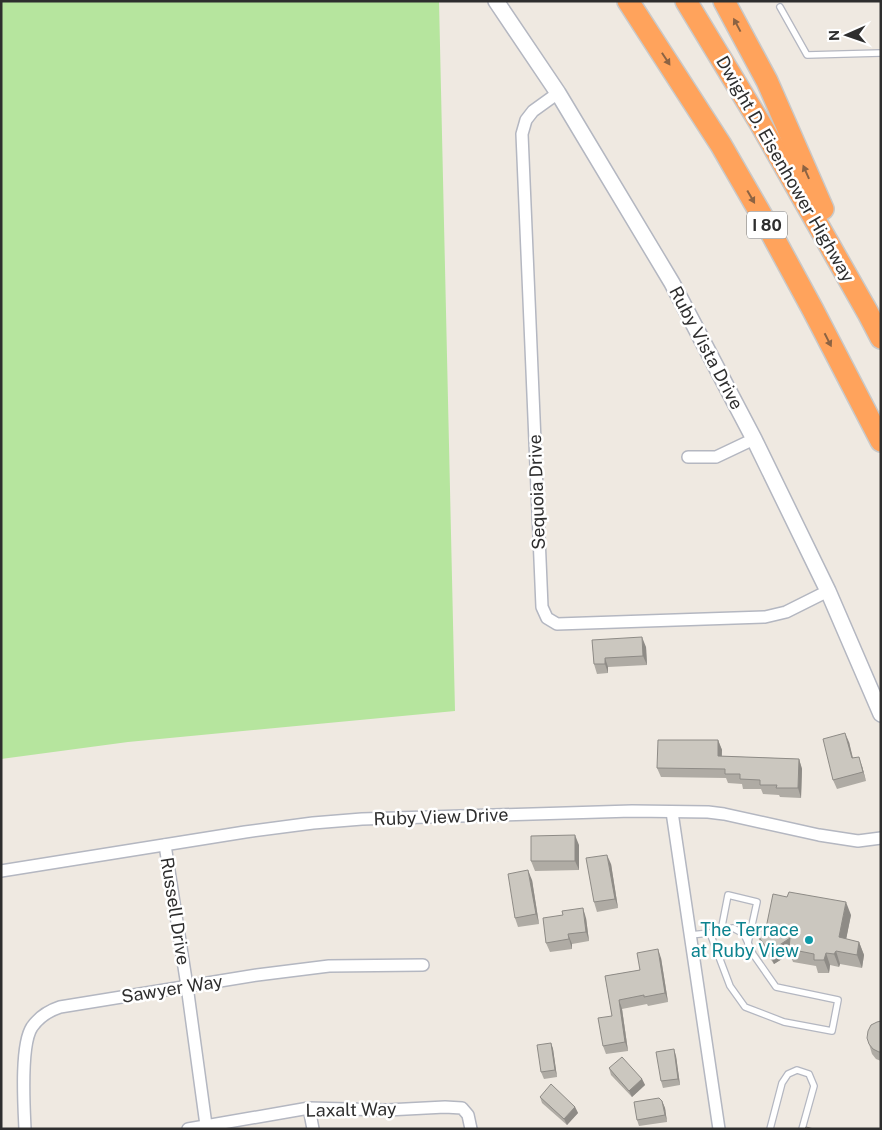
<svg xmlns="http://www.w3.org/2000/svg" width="882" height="1130" font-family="'Public Sans',sans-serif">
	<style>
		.green { fill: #b6e59e }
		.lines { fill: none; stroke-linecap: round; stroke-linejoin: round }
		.service-casing { stroke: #b4b7c1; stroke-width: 8 }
		.minor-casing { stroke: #b4b7c1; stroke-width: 14 }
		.tertiary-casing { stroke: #b4b7c1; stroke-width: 18 }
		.motorway-casing { stroke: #c9c9c9; stroke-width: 24 }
		.service { stroke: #fff; stroke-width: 5.5 }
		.minor { stroke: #fff; stroke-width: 11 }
		.tertiary { stroke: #fff; stroke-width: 15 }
		.motorway { stroke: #ffa35c; stroke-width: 21 }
		.wall { fill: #afaba4 }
		.shaded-wall { fill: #8e8b86 }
		.building { fill: #cbc7bf; stroke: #8e8b86 }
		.oneway { fill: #8c6343 }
		.culture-dot { fill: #0f9aa8; stroke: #fff; stroke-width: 2 }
		.labels { text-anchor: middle; stroke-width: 5; stroke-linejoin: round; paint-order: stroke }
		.shield { fill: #fff; stroke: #6d6d6d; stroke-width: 1 }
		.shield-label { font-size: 16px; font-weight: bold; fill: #2e2e2e }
		.street-label { font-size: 18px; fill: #2e2e2e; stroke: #fff }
		.culture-label { font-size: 18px; fill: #0d838f; stroke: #fff; text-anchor: end }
	</style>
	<rect width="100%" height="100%" fill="#efe9e1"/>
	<path class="green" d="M1 1H439L455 711 128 742 1 759Z"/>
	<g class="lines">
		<defs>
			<g id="service">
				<path d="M780 7 807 55 881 53"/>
				<path d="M721 931 728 895 757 902 748 943"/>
				<path d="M690 935 710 933 730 986 745 1007 784 1022 832 1031 838 1000 776 987 753 954 744 934 733 928 710 933"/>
				<path d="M770 1129 782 1083 788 1074 797 1070 809 1074 814 1086 802 1129"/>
			</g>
			<g id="minor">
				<path d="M558 93 533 111 526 120 522 134 542 607 547 618 557 624 765 617 786 612 828 591"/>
				<path d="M688 457H716L754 439"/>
				<path d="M672 812 719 1129"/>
				<path d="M165 845 187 986 206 1125"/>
				<path d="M1 871 245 832 313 823 362 819 632 811 708 812 724 814 819 835 858 841 881 838"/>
				<path d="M309 1108 313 1129"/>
				<path d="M25 1129C24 1106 20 1045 32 1027 39 1017 48 1011 60 1007L257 975 329 966 423 965"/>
				<path d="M188 1129 309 1108 387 1110 445 1107 462 1108 468 1115 471 1129"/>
			</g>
			<path id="tertiary" d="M496 1 558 93 672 283 754 439 828 591 881 714"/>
			<g id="motorway">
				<path d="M628 1 721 145 762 216 813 310 881 441"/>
				<path d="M686 1 760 123 868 313 881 338"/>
				<path d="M724 1 767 81 823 209"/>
			</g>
		</defs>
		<use href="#service" class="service-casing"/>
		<use href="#minor" class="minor-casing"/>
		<use href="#tertiary" class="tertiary-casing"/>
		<use href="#motorway" class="motorway-casing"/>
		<use href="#service" class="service"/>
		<use href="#minor" class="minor"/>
		<use href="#tertiary" class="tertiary"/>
		<use href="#motorway" class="motorway"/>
	</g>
	<g class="wall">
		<path d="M592 640 646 647 647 665 608 667V673L597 674 594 664Z"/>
		<path d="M718 740 722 750V756L799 759 802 769 801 798 780 797 779 795 763 794 761 789H743L742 784 728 783 726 778 661 777 657 768Z"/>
		<path d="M849 742 853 758 862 766 866 781 837 789 833 780Z"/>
		<path d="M579 845V870L535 871 531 861Z"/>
		<path d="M611 864 618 908 597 912 594 902Z"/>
		<path d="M532 880 539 924 518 927 515 918Z"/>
		<path d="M851 915 846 939 859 942 864 955 862 968 840 964 839 967 830 965 829 973H818L816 966 793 962 790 954 774 964 762 947 757 934 766 928Z"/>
		<path d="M586 918 589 941 572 944V949L550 952 546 943Z"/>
		<path d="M661 958 668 1002 648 1006 647 1004 622 1009 628 1051 606 1054 603 1046 612 1016 605 976 640 970Z"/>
		<path d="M881 1021V1061L876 1059 872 1054 869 1044Z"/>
		<path d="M551 1043 553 1049 557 1077 544 1079 541 1072Z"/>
		<path d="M676 1056 680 1085 663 1088 661 1081Z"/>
		<path d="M609 1068 642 1079 645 1085 632 1097 611 1075Z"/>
		<path d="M540 1097 575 1107 578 1113 567 1125 542 1103Z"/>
		<path d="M662 1101 665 1108 667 1122 639 1126 637 1120Z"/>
	</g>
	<g class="shaded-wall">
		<path d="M642 637 646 647 647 665 643 656Z"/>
		<path d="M605 658 608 667V673L605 664Z"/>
		<path d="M845 733 849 742 855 768 852 758Z"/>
		<path d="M718 740 722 750 721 766 718 756Z"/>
		<path d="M859 757 862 766 866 781 863 772Z"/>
		<path d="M799 759 802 769 801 798 798 788Z"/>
		<path d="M575 835 579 845V870L575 861Z"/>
		<path d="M607 855 611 864 618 908 615 899Z"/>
		<path d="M528 870 532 880 539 924 536 914Z"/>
		<path d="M846 902 851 915 844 950 839 937Z"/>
		<path d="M583 908 586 918 589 941 586 932Z"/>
		<path d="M568 934 572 944V949L569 939Z"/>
		<path d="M790 938 789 949 790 954 774 964 769 952Z"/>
		<path d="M859 942 864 955 862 968 857 955Z"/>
		<path d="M658 949 661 958 668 1002 665 993Z"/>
		<path d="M836 951 840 964 839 967 834 954Z"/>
		<path d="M826 953 830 965 829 973 824 960Z"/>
		<path d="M619 1000 622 1009 628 1051 625 1042Z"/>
		<path d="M551 1043 553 1049 557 1077 555 1070Z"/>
		<path d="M674 1049 676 1056 680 1085 678 1079Z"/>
		<path d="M642 1079 645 1085 632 1097 629 1091Z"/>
		<path d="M662 1101 665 1108 667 1122 665 1115Z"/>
		<path d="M575 1107 578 1113 567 1125 564 1119Z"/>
	</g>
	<g class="building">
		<path d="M642 637 643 656 605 658V664H594L592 640Z"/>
		<path d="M845 733 852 758 859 757 863 772 833 780 823 739Z"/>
		<path d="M658 740H718V756L799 759 798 788H776L777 785H760V780L740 779V774H725V769L657 768Z"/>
		<path d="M575 835V861H531V836Z"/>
		<path d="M607 855 615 899 594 902 586 858Z"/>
		<path d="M528 870 536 914 515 918 508 874Z"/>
		<path d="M789 892 846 902 839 937 859 942 857 955 836 951 834 954 826 953 824 960H814V954L789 949 790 938 769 952 757 934 766 928 773 894 787 897Z"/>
		<path d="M583 908 586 932 568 934 569 939 546 943 543 918 563 915 562 911Z"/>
		<path d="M658 949 665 993 644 997V995L619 1000 625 1042 603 1046 598 1018 612 1016 605 976 640 970 637 953Z"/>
		<path d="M881 1021V1052H879L873 1049 869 1044 867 1038 868 1031 871 1025 877 1022Z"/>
		<path d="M551 1043 555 1070 541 1072 537 1045Z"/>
		<path d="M674 1049 678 1079 661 1081 656 1052Z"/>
		<path d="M622 1057 642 1079 629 1091 609 1068Z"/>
		<path d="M551 1084 575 1107 564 1119 540 1097Z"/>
		<path d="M659 1098 662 1101 665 1115 637 1120 634 1102Z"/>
		<path d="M806 1127 814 1129H805Z"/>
	</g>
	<defs><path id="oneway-solid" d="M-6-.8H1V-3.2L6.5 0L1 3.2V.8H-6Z" transform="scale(1.25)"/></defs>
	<g class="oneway">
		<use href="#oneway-solid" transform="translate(737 25) rotate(-118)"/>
		<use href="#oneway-solid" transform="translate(666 59) rotate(57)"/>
		<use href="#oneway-solid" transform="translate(806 172) rotate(-114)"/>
		<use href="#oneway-solid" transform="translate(751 197) rotate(60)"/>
		<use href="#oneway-solid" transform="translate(828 340) rotate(63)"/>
	</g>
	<circle class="culture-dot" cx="809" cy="940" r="5"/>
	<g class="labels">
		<rect class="shield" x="747" y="211.5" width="40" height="27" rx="4"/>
		<g class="shield-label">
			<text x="767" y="231">I 80</text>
		</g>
		<g class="street-label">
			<text transform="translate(785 169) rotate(60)" y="6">Dwight D. Eisenhower Highway</text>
			<text transform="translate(706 348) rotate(62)" y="6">Ruby Vista Drive</text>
			<text transform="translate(537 492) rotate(-92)" y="6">Sequoia Drive</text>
			<text transform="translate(441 817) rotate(-2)" y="6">Ruby View Drive</text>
			<text transform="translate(175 911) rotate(81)" y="6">Russell Drive</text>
			<text transform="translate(172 989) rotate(-9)" y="6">Sawyer Way</text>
			<text transform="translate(351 1110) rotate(-1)" y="6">Laxalt Way</text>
		</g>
		<g class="culture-label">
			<text x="799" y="936">The Terrace<tspan x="799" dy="21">at Ruby View</tspan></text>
		</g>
	</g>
	<rect width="882" height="1130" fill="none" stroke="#2e2e2e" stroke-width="5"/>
	<g transform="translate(847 35) rotate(268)" stroke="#ffffff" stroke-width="4" paint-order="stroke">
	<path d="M0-4L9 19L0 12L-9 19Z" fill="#2e2e2e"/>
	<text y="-8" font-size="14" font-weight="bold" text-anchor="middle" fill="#2e2e2e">N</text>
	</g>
</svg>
